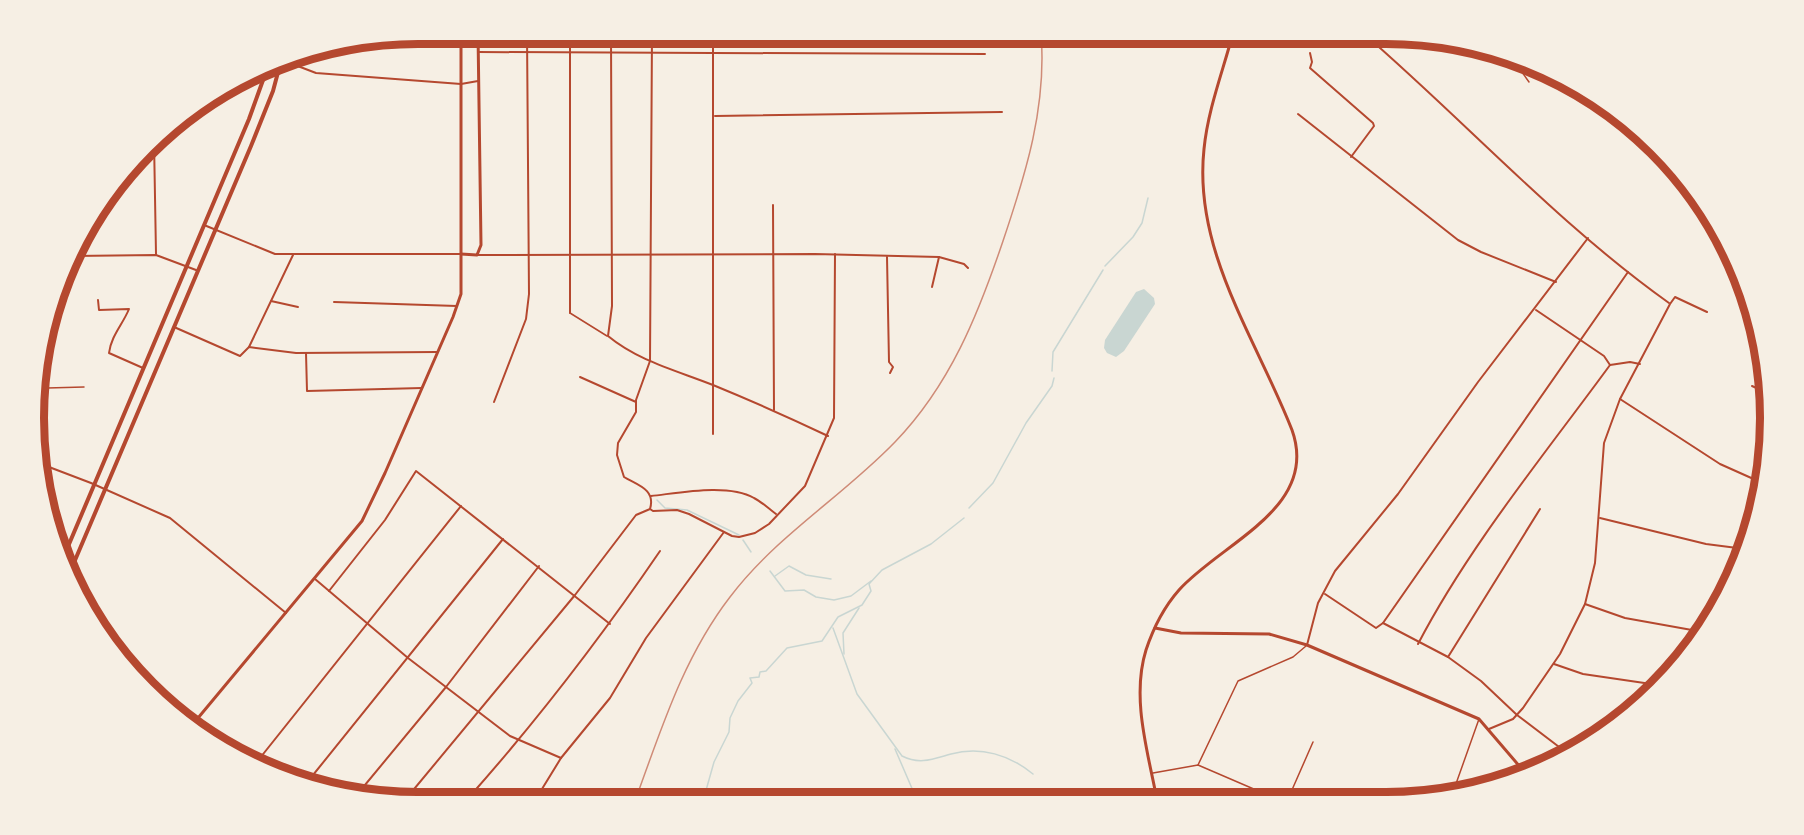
<svg xmlns="http://www.w3.org/2000/svg" width="1804" height="835" font-family="Raleway,sans-serif">
	<style>
		.water { fill: #c9d6d2 }
		.lines { fill: none; stroke-linecap: round; stroke-linejoin: round }
		.stream { stroke: #c9d6d2; stroke-width: 1.5 }
		.service { stroke: #b5482f; stroke-width: 1.5 }
		.minor { stroke: #b5482f; stroke-width: 2 }
		.tertiary { stroke: #b5482f; stroke-width: 3 }
		.secondary { stroke: #b5482f; stroke-width: 3 }
		.primary { stroke: #b5482f; stroke-width: 4 }
		.rail { stroke: #cf8b77; stroke-width: 1.5 }
		.rim { fill: none; stroke: #b5482f; stroke-width: 8 }
	</style>
	<rect width="100%" height="100%" fill="#f6efe4"/>
	<path class="water" d="M1144 289 1154 298 1155 304 1124 351 1116 357 1107 353 1104 348 1105 340 1136 292Z"/>
	<g class="lines">
		<g class="stream">
			<path d="M1105 266 1133 237 1142 223 1148 198"/>
			<path d="M1052 371 1053 352 1103 270"/>
			<path d="M657 500 665 508 687 510 739 535"/>
			<path d="M969 508 993 483 1026 423 1052 386 1054 378"/>
			<path d="M743 540 751 552"/>
			<path d="M770 571 785 591 804 590 816 597 834 600 851 596 871 581"/>
			<path d="M775 576 789 566 806 575 831 579"/>
			<path d="M833 628 857 694 902 756C920 765 933 759 951 754 981 746 1010 755 1033 774"/>
			<path d="M844 654 843 633 859 608"/>
			<path d="M895 749 917 800"/>
			<path d="M703 801 714 762 729 732 730 718 738 701 752 683 750 678 759 677 760 672 766 671 787 648 822 641 838 617 862 605 871 591 869 584 882 570 931 544 964 518"/>
		</g>
		<g class="service">
			<path d="M1512 58 1529 82"/>
			<path d="M91 217H98"/>
			<path d="M570 313 607 336"/>
			<path d="M47 388 84 387"/>
			<path d="M1198 765 1238 681 1293 657 1306 646"/>
			<path d="M1153 773 1198 765 1277 799"/>
			<path d="M1452 795 1479 719"/>
			<path d="M1288 799 1313 742"/>
		</g>
		<g class="minor">
			<path d="M611 33 612 306 608 336C638 361 678 371 713 385 752 401 790 418 828 436"/>
			<path d="M713 33V434"/>
			<path d="M1363 33C1466 122 1558 224 1669 303"/>
			<path d="M478 52 985 54"/>
			<path d="M1310 53 1312 62 1310 68 1373 123 1374 126 1351 157"/>
			<path d="M282 60 316 73 461 84 478 81"/>
			<path d="M1298 114 1458 240 1481 252 1556 282"/>
			<path d="M715 116 1002 112"/>
			<path d="M154 140 156 254"/>
			<path d="M773 205 774 410"/>
			<path d="M204 225 275 254H461"/>
			<path d="M477 255 815 254 939 257 964 264 968 268"/>
			<path d="M73 256 156 255 196 270"/>
			<path d="M887 257 889 362 893 367 890 373"/>
			<path d="M932 287 939 257"/>
			<path d="M98 300 99 310 129 309C123 324 111 336 109 353L143 368"/>
			<path d="M271 301 298 307"/>
			<path d="M334 302 457 306"/>
			<path d="M1536 310 1604 356 1610 365"/>
			<path d="M570 313V33"/>
			<path d="M174 327 240 356 249 347 296 353 437 352"/>
			<path d="M249 347 293 255"/>
			<path d="M306 353 307 391 422 388"/>
			<path d="M1610 365 1630 362 1640 364"/>
			<path d="M580 377 636 402"/>
			<path d="M1752 386 1763 391"/>
			<path d="M1620 399 1720 464 1758 481"/>
			<path d="M494 402 526 319 529 294 527 33"/>
			<path d="M40 467H49L91 483 170 518 286 613"/>
			<path d="M45 467 46 328"/>
			<path d="M651 496C679 493 728 483 754 498 762 502 769 509 776 514"/>
			<path d="M650 509C656 489 637 485 624 477L617 455 618 443 636 412V400L650 361 652 33"/>
			<path d="M1600 518 1706 544 1745 549"/>
			<path d="M315 579 408 658 510 736 561 758"/>
			<path d="M329 591 385 520 416 471 610 624"/>
			<path d="M1325 594 1376 628 1383 623 1448 657 1481 681 1517 715 1567 753"/>
			<path d="M1585 604 1625 618 1703 632"/>
			<path d="M1383 623 1628 272"/>
			<path d="M1418 644C1469 546 1545 454 1610 365"/>
			<path d="M1307 645 1318 603 1335 571 1398 494 1478 382 1588 238"/>
			<path d="M1448 657 1540 509"/>
			<path d="M1554 664 1583 674 1658 685"/>
			<path d="M1489 729 1513 719 1523 708 1560 654 1585 604 1595 563 1604 443 1620 399 1670 304 1675 297 1707 312"/>
			<path d="M256 763 461 506"/>
			<path d="M309 780 503 539"/>
			<path d="M360 791 446 687 539 566"/>
			<path d="M471 795C540 717 602 636 660 551"/>
			<path d="M405 800 575 595 636 515 650 509 653 511 677 510 689 514 732 536 739 537 755 533 769 524 805 486 834 418 835 254"/>
			<path d="M534 802 561 758 610 698 646 638 724 532"/>
		</g>
		<path class="tertiary" d="M1155 628 1181 633 1269 634 1307 645 1479 719 1527 775"/>
		<g class="secondary">
			<path d="M1603 109 1634 140 1674 169"/>
			<path d="M1655 143 1659 146"/>
			<path d="M461 254 477 255 481 245 478 33"/>
			<path d="M193 724 362 521 385 473 453 317 461 294V33"/>
			<path d="M1157 800C1148 752 1131 698 1146 650 1153 629 1164 607 1179 590 1221 543 1320 508 1292 430 1256 338 1193 251 1204 149 1208 109 1223 71 1233 33"/>
		</g>
		<g class="primary">
			<path d="M64 556 249 119 267 69"/>
			<path d="M70 572 251 146 273 91 281 61"/>
		</g>
		<path class="rail" d="M635 801C661 730 683 658 730 597 776 536 842 497 895 442 950 385 978 315 1003 241 1026 173 1047 106 1041 33"/>
	</g>
	<path d="M0 0H1804V835H0ZM418 44H1386A374 374 0 0 1 1760 418V418A374 374 0 0 1 1386 792H418A374 374 0 0 1 44 418V418A374 374 0 0 1 418 44Z" fill="#f6efe4" fill-rule="evenodd"/>
	<path class="rim" d="M418 44H1386A374 374 0 0 1 1760 418V418A374 374 0 0 1 1386 792H418A374 374 0 0 1 44 418V418A374 374 0 0 1 418 44Z"/>
</svg>
